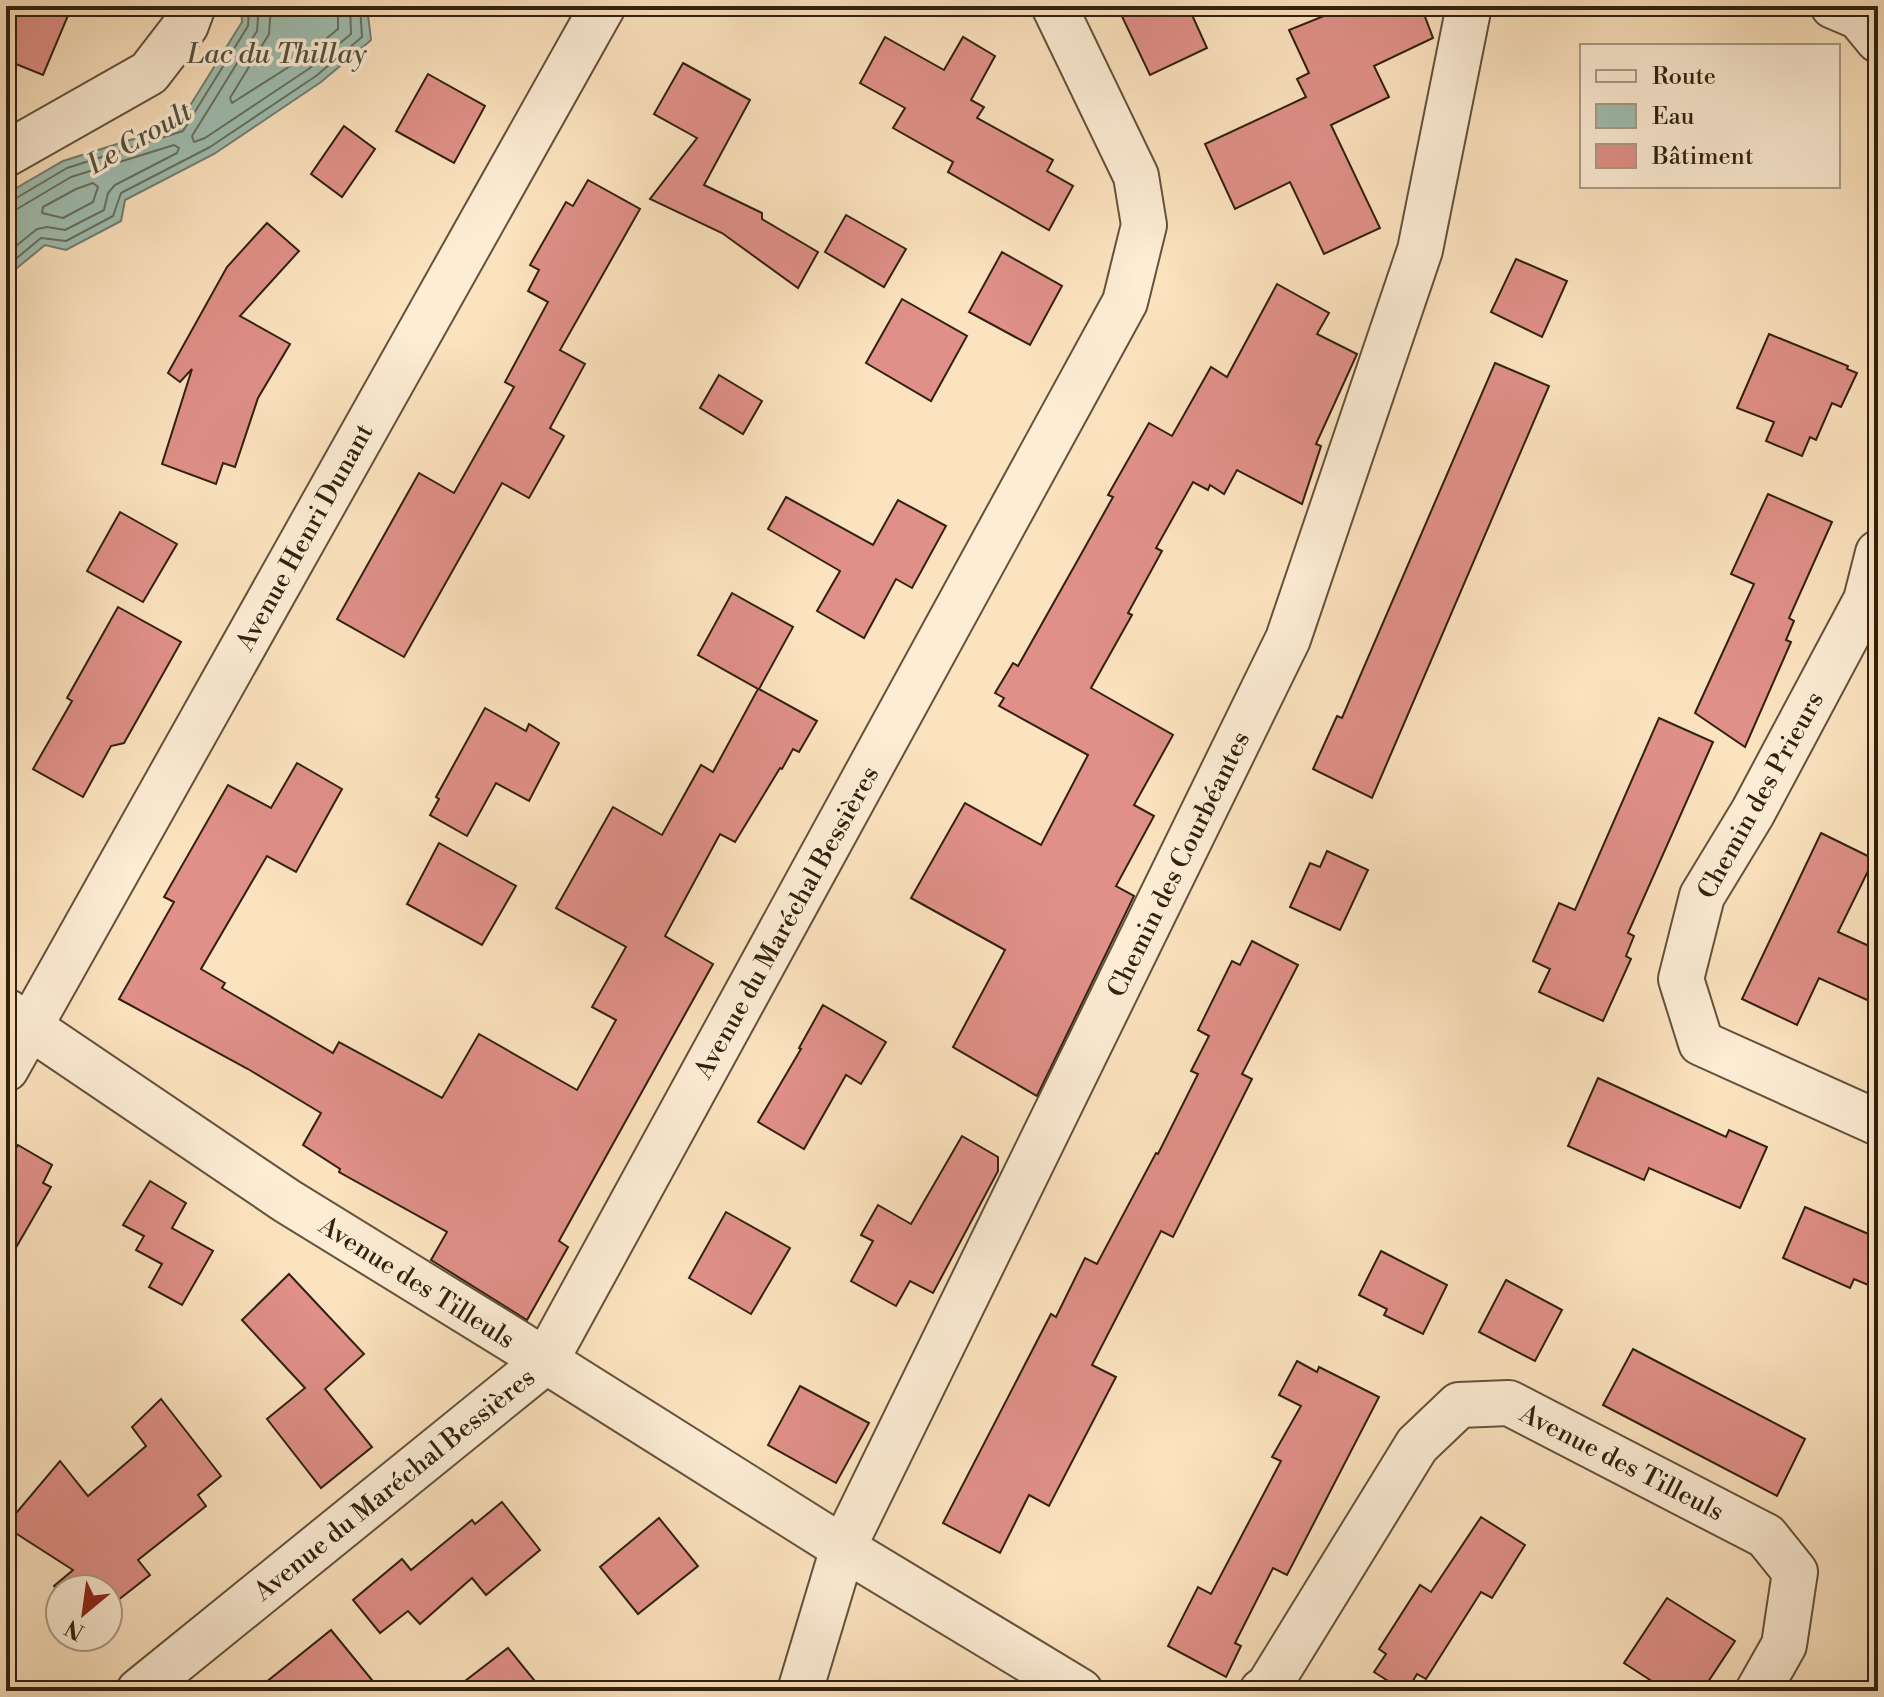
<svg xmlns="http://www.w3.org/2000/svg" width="1884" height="1697" font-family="'Libre Bodoni',serif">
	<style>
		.water { fill: #9fbeb1; stroke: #737f71; stroke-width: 2 }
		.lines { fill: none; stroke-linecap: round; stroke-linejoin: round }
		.shore { stroke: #687060; stroke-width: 2 }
		.building { fill: #e09088; stroke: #302110; stroke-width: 2 }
		.minor-casing { stroke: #63523c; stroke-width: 48 }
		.minor { stroke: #fdedd5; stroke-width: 44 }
		.labels { text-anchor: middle; stroke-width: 7; stroke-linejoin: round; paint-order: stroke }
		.street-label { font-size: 26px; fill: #302110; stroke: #fdedd5 }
		.water-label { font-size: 28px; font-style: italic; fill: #515040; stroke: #fdedd5 }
	</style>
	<rect width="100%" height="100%" fill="#fce3bf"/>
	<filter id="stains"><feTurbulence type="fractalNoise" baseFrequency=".0025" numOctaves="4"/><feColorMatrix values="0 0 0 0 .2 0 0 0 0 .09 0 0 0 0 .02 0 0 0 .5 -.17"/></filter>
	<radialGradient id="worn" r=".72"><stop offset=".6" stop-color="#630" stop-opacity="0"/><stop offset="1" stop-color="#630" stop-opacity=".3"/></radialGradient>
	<path class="water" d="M241 6H367L371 40 321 82 214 154 125 200 121 221 66 250 45 245 6 277V194L63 161 178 125 242 22Z"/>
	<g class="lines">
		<g class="shore">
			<path d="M259 6 257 31 192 136 194 142 205 138 310 68 351 34 350 6"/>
			<path d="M271 6 269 34 230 98 232 103 303 58 338 29V6"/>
			<path d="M93 183 98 187 93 202 63 218 42 213 43 207 76 189Z"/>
			<path d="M6 201 13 200 67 168 183 131 248 26 249 6"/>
			<path d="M6 211 17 209 71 177 174 145 179 148 177 153 115 185 108 193 104 210 65 230 47 227 37 229 6 254"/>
			<path d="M6 267 41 238 66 241 113 216 121 193 210 147 316 76 362 37 360 6"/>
		</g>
	</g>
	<g class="building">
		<path d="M6 6H72L43 75 6 60Z"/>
		<path d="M1117 6H1188L1207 48 1150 75Z"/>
		<path d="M1319 6H1421L1433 38 1374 66 1389 97 1331 125 1380 228 1324 254 1290 182 1235 209 1205 144 1306 97 1297 79 1309 73 1289 30 1324 16Z"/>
		<path d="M885 37 944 70 963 37 995 56 971 100 984 107 977 118 1053 160 1047 171 1073 186 1049 230 948 172 953 162 893 128 905 108 860 83Z"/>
		<path d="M683 63 750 100 704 185 762 213V219L818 252 798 288 722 233 650 199 697 138 654 114Z"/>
		<path d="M428 74 485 106 454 163 396 131Z"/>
		<path d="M344 126 375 149 342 197 311 174Z"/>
		<path d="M588 180 640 209 560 350 585 364 550 428 564 436 529 498 502 483 404 657 337 619 419 473 454 493 514 387 505 382 548 302 528 291 539 270 530 265 566 202 573 206Z"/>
		<path d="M846 215 906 249 884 287 825 252Z"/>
		<path d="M267 223 299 251 240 316 290 344 258 398 235 467 223 463 216 484 162 464 192 369 180 382 168 373 227 267Z"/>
		<path d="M1002 252 1062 286 1030 345 969 312Z"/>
		<path d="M1516 259 1567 281 1542 337 1491 312Z"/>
		<path d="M1277 284 1329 313 1317 334 1357 354 1316 444 1321 446 1302 504 1237 470 1224 494 1210 485 1208 490 1193 482 1156 548 1162 551 1128 613 1132 615 1091 688 1173 735 1134 805 1154 816 1116 886 1134 896 1037 1096 953 1047 1005 950 911 898 965 803 1041 845 1088 755 999 706 1004 698 995 693 1013 663 1018 666 1084 549 1113 497 1108 495 1149 423 1172 436 1211 367 1227 377Z"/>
		<path d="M902 299 967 336 931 401 866 363Z"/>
		<path d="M1769 334 1848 366 1847 369 1857 373 1841 407 1832 403 1816 440 1810 437 1802 456 1766 441 1774 422 1737 408Z"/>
		<path d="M1495 363 1549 386 1372 798 1313 769 1337 716 1342 718Z"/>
		<path d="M719 375 762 401 743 434 700 408Z"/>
		<path d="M1768 494 1832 522 1789 618 1794 621 1786 640 1791 642 1745 747 1695 713 1754 584 1731 574Z"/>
		<path d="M786 497 873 545 898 500 946 526 912 588 896 579 864 638 817 611 840 571 768 529Z"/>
		<path d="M120 512 177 544 143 602 87 571Z"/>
		<path d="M732 593 793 627 759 689 817 721 799 752 793 749 782 769 780 768 735 842 720 834 665 936 713 964 559 1241 568 1247 527 1320 431 1260 447 1232 339 1172 340 1169 303 1145 321 1113 248 1069 119 999 174 902 164 897 228 785 271 808 297 763 342 789 296 872 267 856 201 969 225 983 222 988 333 1053 339 1042 442 1098 479 1034 577 1090 616 1020 592 1007 626 947 556 908 613 807 662 835 701 765 713 772 758 689 698 655Z"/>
		<path d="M118 607 181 642 124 743 111 746 83 797 33 769 72 701 67 698Z"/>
		<path d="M485 708 526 731 529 724 559 743 529 801 496 783 467 836 430 815 439 799 436 797Z"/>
		<path d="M1659 718 1713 742 1628 933 1634 936 1626 956 1631 959 1603 1021 1539 992 1550 969 1533 961 1559 903 1575 910Z"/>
		<path d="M1821 833 1874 859 1838 932 1878 950V1005L1819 978 1797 1025 1742 999Z"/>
		<path d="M439 843 516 886 482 945 407 904Z"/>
		<path d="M1327 851 1368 870 1340 930 1290 907 1310 863 1320 867Z"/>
		<path d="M1252 941 1298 965 1242 1074 1252 1079 1173 1237 1161 1231 1092 1365 1116 1377 1049 1506 1029 1495 1000 1553 943 1523 1051 1314 1056 1317 1085 1258 1097 1264 1156 1153 1158 1154 1198 1074 1191 1071 1209 1036 1198 1030 1232 961 1240 965Z"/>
		<path d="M823 1005 886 1042 861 1084 846 1075 804 1149 758 1122 801 1049 799 1048Z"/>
		<path d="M1598 1078 1726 1137 1729 1130 1767 1147 1740 1208 1649 1168 1644 1180 1568 1146Z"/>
		<path d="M962 1136 998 1157V1171L933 1293 910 1281 896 1306 851 1281 873 1241 861 1235 878 1205 911 1224Z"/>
		<path d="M18 1145 52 1165 43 1183 51 1187 6 1265V1163Z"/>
		<path d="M150 1181 186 1203 172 1228 213 1251 182 1305 149 1287 162 1264 136 1250 144 1236 123 1225Z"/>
		<path d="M1805 1207 1878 1238V1289L1854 1279 1850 1288 1783 1258Z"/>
		<path d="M726 1212 790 1248 751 1314 689 1278Z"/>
		<path d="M1381 1251 1447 1285 1423 1334 1384 1315 1387 1309 1359 1295Z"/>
		<path d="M289 1274 364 1354 325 1389 372 1447 321 1488 267 1419 305 1388 242 1320Z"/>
		<path d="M1506 1280 1562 1310 1535 1361 1479 1332Z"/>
		<path d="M1633 1349 1805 1439 1777 1496 1603 1405Z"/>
		<path d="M1297 1361 1317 1372 1319 1367 1379 1397 1287 1575 1273 1568 1235 1643 1241 1646 1226 1677 1168 1646 1198 1587 1211 1594 1281 1461 1272 1457 1301 1406 1279 1395Z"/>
		<path d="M800 1386 869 1423 836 1483 768 1445Z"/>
		<path d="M161 1399 221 1476 198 1495 206 1506 138 1560 150 1575 108 1608V1589H60V1594L54 1586 73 1570 6 1527V1525L60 1461 88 1496 146 1446 132 1427Z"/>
		<path d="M502 1502 540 1550 486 1595 472 1578 420 1624 408 1611 380 1633 353 1600 402 1559 411 1570 472 1520 475 1524Z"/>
		<path d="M1481 1517 1525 1545 1492 1598 1481 1592 1426 1679 1417 1674 1407 1691H1404L1374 1672 1386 1654 1379 1649 1420 1585 1431 1592Z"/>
		<path d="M659 1518 698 1566 638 1614 600 1567Z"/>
		<path d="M1667 1598 1735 1641 1702 1691H1667L1624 1663Z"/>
		<path d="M331 1630 381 1691H255Z"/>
		<path d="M508 1648 543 1691H452Z"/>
	</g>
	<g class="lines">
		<defs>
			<g id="minor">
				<path d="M1833 6 1859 17 1878 40"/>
				<path d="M6 154 149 73 186 25 193 6"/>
				<path d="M1878 553 1866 600 1753 812 1702 896 1681 979 1701 1043 1878 1123"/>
				<path d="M6 1011 287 1201 511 1339 843 1548 1080 1691"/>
				<path d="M6 1069 603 6"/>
				<path d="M139 1691 545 1362 1125 302 1144 225 1136 176 1054 6"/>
				<path d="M800 1691 843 1548 1288 639 1420 250 1469 6"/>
				<path d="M1262 1691 1268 1687 1417 1445 1459 1405 1509 1403 1766 1536 1795 1572 1784 1645 1758 1691"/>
			</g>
		</defs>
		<use href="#minor" class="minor-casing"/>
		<use href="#minor" class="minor"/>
	</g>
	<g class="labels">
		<g class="street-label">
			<text transform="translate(304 537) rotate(-61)" y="9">Avenue Henri Dunant</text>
			<text transform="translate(1760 795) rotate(-61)" y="9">Chemin des Prieurs</text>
			<text transform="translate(1178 864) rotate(-64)" y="9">Chemin des Courbéantes</text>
			<text transform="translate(786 922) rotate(-61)" y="9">Avenue du Maréchal Bessières</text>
			<text transform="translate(417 1282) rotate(32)" y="9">Avenue des Tilleuls</text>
			<text transform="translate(1622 1462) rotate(27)" y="9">Avenue des Tilleuls</text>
			<text transform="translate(394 1484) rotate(-39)" y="9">Avenue du Maréchal Bessières</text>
		</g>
		<g class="water-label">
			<text x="277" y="63">Lac du Thillay</text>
			<text transform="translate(139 137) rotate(-30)" y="10">Le Croult</text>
		</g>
	</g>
	<rect width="1884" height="1697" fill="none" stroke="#fce3bf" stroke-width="32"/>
	<rect x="8" y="8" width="1868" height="1681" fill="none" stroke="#302110" stroke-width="4"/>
	<rect x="16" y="16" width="1852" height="1665" fill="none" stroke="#302110" stroke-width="2"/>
	<rect x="1580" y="44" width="260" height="144" fill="#fdedd5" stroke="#ab9b86" stroke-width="2"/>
	<rect x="1596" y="70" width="40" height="12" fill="#fdedd5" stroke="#ab9b86" stroke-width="2"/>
	<text x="1652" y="84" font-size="24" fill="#302110">Route</text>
	<rect x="1596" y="104" width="40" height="24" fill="#9fbeb1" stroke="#ab9b86" stroke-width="2"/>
	<text x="1652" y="124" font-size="24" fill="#302110">Eau</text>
	<rect x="1596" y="144" width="40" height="24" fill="#e09088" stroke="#ab9b86" stroke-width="2"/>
	<text x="1652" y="164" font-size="24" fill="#302110">Bâtiment</text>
	<g transform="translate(84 1613) rotate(209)"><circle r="38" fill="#fdedd5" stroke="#ab9b86" stroke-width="2"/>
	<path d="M0-6L14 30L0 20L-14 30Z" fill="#8f2418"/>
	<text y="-12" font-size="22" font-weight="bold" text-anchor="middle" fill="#302110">N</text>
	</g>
	<rect width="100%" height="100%" filter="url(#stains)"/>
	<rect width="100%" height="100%" fill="url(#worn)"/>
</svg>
